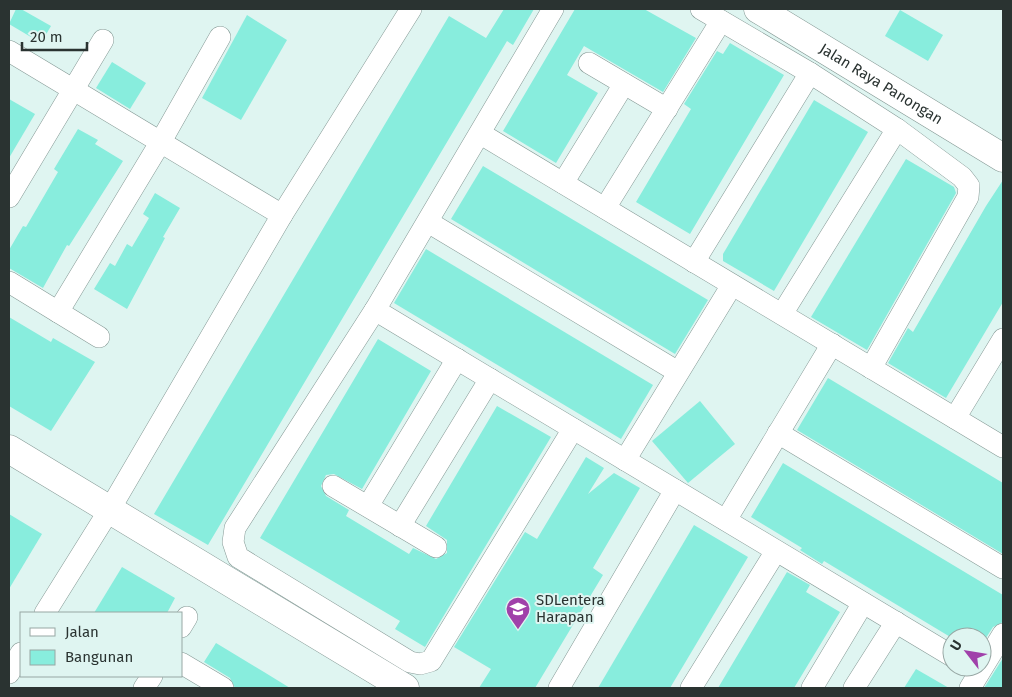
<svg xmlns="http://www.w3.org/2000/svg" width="1012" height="697" font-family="'Fira Sans',sans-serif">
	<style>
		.building { fill: #88eddd }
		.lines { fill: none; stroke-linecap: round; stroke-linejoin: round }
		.street-casing { stroke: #859995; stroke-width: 22 }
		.secondary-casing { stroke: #859995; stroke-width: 29 }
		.street { stroke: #fff; stroke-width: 21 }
		.secondary { stroke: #fff; stroke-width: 28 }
		.labels { text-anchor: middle; stroke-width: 4; stroke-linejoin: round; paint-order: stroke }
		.street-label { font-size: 15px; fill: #2a3331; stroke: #dff5f1 }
		.poi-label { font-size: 15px; fill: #2a3331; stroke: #dff5f1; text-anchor: start }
	</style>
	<rect width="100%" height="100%" fill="#dff5f1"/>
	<g class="building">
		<path d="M16 9H21L51 26 41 43 9 24Z"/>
		<path d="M504 9H534L513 45 507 41 208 545 154 514 449 16 486 38Z"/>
		<path d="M575 9H644L696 38 663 92 584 46 567 75 598 93 556 163 503 131Z"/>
		<path d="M900 10 943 35 928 61 885 36Z"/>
		<path d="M247 15 287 40 241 120 202 98Z"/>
		<path d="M730 43 784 75 690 234 636 202 691 109 684 104 717 51 723 54Z"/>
		<path d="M112 62 146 83 130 109 96 88Z"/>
		<path d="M9 99 35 114 9 158Z"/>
		<path d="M814 100 868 132 774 291 723 261V254Z"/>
		<path d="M78 129 98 140 95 144 123 161 69 246 67 245 43 288 9 268V250L23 226 26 227 58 172 54 169Z"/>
		<path d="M906 159 954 187 956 193 867 350 811 317Z"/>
		<path d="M483 166 708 300 675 354 451 219Z"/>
		<path d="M1003 180V302L946 398 888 363 908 328 913 332 986 206Z"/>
		<path d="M155 193 180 208 163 237 165 238 127 309 94 289 110 263 115 266 127 244 132 247 149 218 143 214Z"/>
		<path d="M426 249 653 385 621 439 394 303Z"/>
		<path d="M9 317 51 342 53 338 95 362 51 431 9 406Z"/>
		<path d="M378 339 431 371 362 489 334 474 326 475 321 486 326 496 349 510 346 516 409 554 413 548 436 559 447 553V540L426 526 497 406 551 437 425 647 395 629 400 621 260 538Z"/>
		<path d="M828 378 1003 483V554L797 430Z"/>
		<path d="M700 401 735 444 688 483 652 441Z"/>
		<path d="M586 457 604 468 588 494 614 473 640 488 593 568 603 575 535 688H479L491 669 454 647 525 532 537 539Z"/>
		<path d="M783 463 1003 595V622L993 627 982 644V637L952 638 824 561 822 564 800 550 802 548 751 517Z"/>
		<path d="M9 514 42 534 9 589Z"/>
		<path d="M694 525 748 557 670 688H598Z"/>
		<path d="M122 567 175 598 167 613H94Z"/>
		<path d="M787 572 810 585 806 592 840 612 794 688H718Z"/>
		<path d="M216 643 264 672 290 688H235L230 678 204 662Z"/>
		<path d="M1003 658V688H984Z"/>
		<path d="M916 669 949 688H904Z"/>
	</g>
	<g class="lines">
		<defs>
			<g id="street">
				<path d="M553 9 375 310 235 528 233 542 238 557 410 662 420 664 431 661 573 429"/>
				<path d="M701 9 810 73 897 129 962 177 969 186 968 197 871 368"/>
				<path d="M9 51 282 215"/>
				<path d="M589 63 667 109"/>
				<path d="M481 134 1003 447"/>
				<path d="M563 183 624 84"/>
				<path d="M9 197 103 40"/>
				<path d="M605 208 721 21"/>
				<path d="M428 222 678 372"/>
				<path d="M694 262 810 73"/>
				<path d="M9 282 99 337"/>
				<path d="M375 310 952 656"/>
				<path d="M58 312 160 143 220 37"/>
				<path d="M782 314 897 129"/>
				<path d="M955 418 1003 339"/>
				<path d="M778 433 1003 568"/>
				<path d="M625 460 732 285"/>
				<path d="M333 486 436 547"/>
				<path d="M368 506 457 359"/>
				<path d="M726 520 832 344"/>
				<path d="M400 526 490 379"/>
				<path d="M45 613 110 509 282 215 411 9"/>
				<path d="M181 627 187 617"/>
				<path d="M181 663 223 688"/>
				<path d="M9 673 21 653"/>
				<path d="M144 688 152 676"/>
				<path d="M559 688 675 490"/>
				<path d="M691 688 776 551"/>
				<path d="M812 688 863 603"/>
				<path d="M854 688 896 622"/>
				<path d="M970 688 1003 634"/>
			</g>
			<g id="secondary">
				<path id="s1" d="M758 9 1003 158"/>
				<path d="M9 449 405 688"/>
			</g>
		</defs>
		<use href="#street" class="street-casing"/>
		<use href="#secondary" class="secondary-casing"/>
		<use href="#street" class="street"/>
		<use href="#secondary" class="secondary"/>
	</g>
	<defs>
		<symbol id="school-pin" viewBox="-11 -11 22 30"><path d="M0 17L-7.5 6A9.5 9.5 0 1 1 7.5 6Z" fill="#a041aa" stroke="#dff5f1"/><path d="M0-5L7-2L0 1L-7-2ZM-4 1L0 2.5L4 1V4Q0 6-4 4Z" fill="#fff"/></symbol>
	</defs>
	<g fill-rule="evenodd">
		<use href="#school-pin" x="504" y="595" width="28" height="38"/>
	</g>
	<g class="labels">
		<g class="street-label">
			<text dy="5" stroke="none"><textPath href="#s1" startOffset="144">Jalan Raya Panongan</textPath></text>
		</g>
		<g class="poi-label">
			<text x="536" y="605">SDLentera<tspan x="536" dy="17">Harapan</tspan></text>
		</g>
	</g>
	<rect width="1012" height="697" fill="none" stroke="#2a3331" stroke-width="20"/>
	<rect x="20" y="612" width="162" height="65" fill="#dff5f1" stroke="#97a7a4"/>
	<rect x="30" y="628" width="25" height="8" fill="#ffffff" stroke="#97a7a4"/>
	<text x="65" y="637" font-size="15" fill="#2a3331">Jalan</text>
	<rect x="30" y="650" width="25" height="15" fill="#88eddd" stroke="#97a7a4"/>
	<text x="65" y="662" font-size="15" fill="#2a3331">Bangunan</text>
	<g transform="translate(967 652) rotate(301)"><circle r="24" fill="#dff5f1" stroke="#97a7a4"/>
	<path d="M0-4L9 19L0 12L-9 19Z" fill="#a041aa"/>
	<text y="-8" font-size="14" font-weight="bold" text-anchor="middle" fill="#2a3331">U</text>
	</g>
	<path d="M22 42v8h65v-8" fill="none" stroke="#2a3331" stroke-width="2.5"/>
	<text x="30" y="42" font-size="15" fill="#2a3331" stroke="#dff5f1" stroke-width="4" paint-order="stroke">20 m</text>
</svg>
